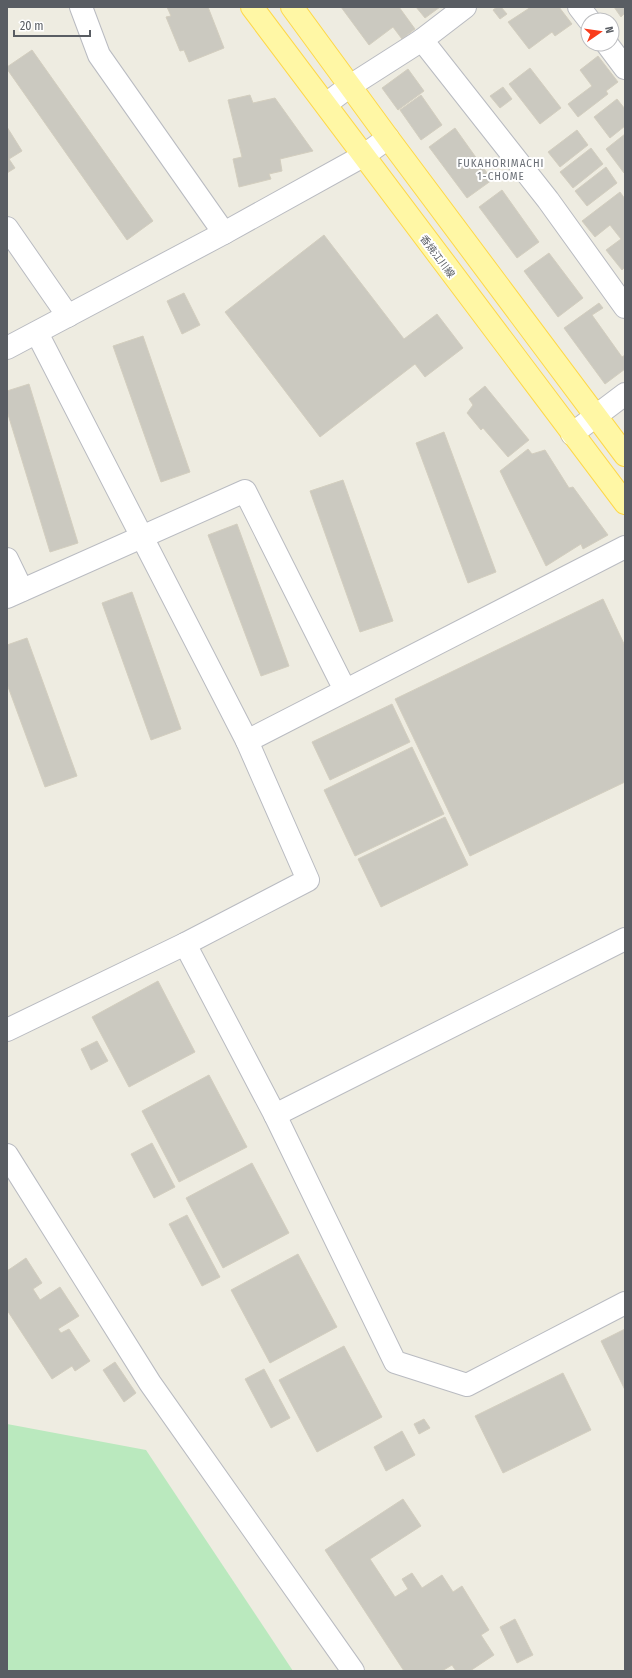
<svg xmlns="http://www.w3.org/2000/svg" width="632" height="1678" font-family="'Fira Sans Condensed','Noto Sans JP',sans-serif">
	<style>
		.green { fill: #bae9be }
		.building { fill: #cbc9c0; stroke: #d3cebf }
		.lines { fill: none; stroke-linecap: round; stroke-linejoin: round }
		.minor-casing { stroke: #b9bbc1; stroke-width: 24 }
		.tertiary-casing { stroke: #b9bbc1; stroke-width: 24 }
		.primary-casing { stroke: #fed849; stroke-width: 24 }
		.minor { stroke: #fff; stroke-width: 22 }
		.tertiary { stroke: #fff; stroke-width: 22 }
		.primary { stroke: #fff7a5; stroke-width: 22 }
		.labels { text-anchor: middle; stroke-width: 4; stroke-linejoin: round; paint-order: stroke }
		.street-label { font-size: 10px; fill: #595d63; stroke: #fff }
		.neighbourhood-label { font-size: 11px; letter-spacing: 1px; fill: #6a6f76; stroke: #fff }
	</style>
	<rect width="100%" height="100%" fill="#eeece1"/>
	<path class="green" d="M7 1424 146 1450 293 1671H7Z"/>
	<g class="building">
		<path d="M167 7H208L224 48 189 62 184 50 180 51 166 17 171 16Z"/>
		<path d="M341 7H399L415 29 402 39 393 27 369 45Z"/>
		<path d="M416 7H440L425 18Z"/>
		<path d="M497 7H501L507 14 500 19 493 10Z"/>
		<path d="M531 7H559L572 24 555 36 552 32 529 49 508 22Z"/>
		<path d="M614 7H625V13L621 17Z"/>
		<path d="M32 50 153 221 127 240 7 69V67Z"/>
		<path d="M598 56 618 82 606 91 608 94 578 117 568 104 592 86 580 70Z"/>
		<path d="M530 68 561 108 540 124 509 84Z"/>
		<path d="M408 69 424 91 398 110 382 88Z"/>
		<path d="M503 87 512 99 500 108 490 96Z"/>
		<path d="M250 95 253 103 275 98 313 151 280 159 282 171 269 174 271 179 239 187 233 159 242 157 228 100Z"/>
		<path d="M421 95 442 125 421 140 400 110Z"/>
		<path d="M617 99 625 109V126L610 138 594 117Z"/>
		<path d="M7 127 22 151 9 159 15 168 7 173Z"/>
		<path d="M455 128 492 180 467 198 429 147Z"/>
		<path d="M577 130 588 145 560 167 548 152Z"/>
		<path d="M625 134V172L624 173 606 149Z"/>
		<path d="M591 148 603 164 573 188 560 172Z"/>
		<path d="M606 167 617 183 587 206 575 191Z"/>
		<path d="M502 190 539 242 517 258 479 207Z"/>
		<path d="M620 192 625 199V267L622 270 606 250 621 239 610 225 595 237 582 221Z"/>
		<path d="M324 235 404 339 437 314 463 348 425 377 415 364 320 437 225 312Z"/>
		<path d="M549 253 583 298 558 317 524 271Z"/>
		<path d="M184 293 200 325 182 334 167 301Z"/>
		<path d="M599 303 603 308 592 315 622 357 625 355V369L605 384 564 328Z"/>
		<path d="M143 336 190 472 161 482 113 346Z"/>
		<path d="M29 384 78 543 50 552 7 411V391Z"/>
		<path d="M485 386 529 440 508 457 483 428 481 430 467 413 473 405 469 399Z"/>
		<path d="M444 432 496 572 468 583 416 443Z"/>
		<path d="M528 449 532 454 545 450 569 488 573 487 608 535 583 549 581 544 546 566 500 471Z"/>
		<path d="M343 480 393 621 360 632 310 491Z"/>
		<path d="M237 524 289 666 261 676 208 535Z"/>
		<path d="M132 592 181 729 151 740 102 603Z"/>
		<path d="M603 599 625 646V782L470 856 395 699Z"/>
		<path d="M27 638 77 776 45 787 7 684V645Z"/>
		<path d="M392 704 410 742 330 780 312 742Z"/>
		<path d="M412 747 444 814 355 856 324 790Z"/>
		<path d="M445 817 468 865 381 907 358 859Z"/>
		<path d="M158 981 195 1052 129 1087 92 1017Z"/>
		<path d="M97 1041 108 1061 91 1070 81 1049Z"/>
		<path d="M209 1075 247 1147 179 1182 142 1111Z"/>
		<path d="M152 1143 175 1187 154 1198 131 1154Z"/>
		<path d="M252 1163 289 1233 223 1268 186 1198Z"/>
		<path d="M187 1215 220 1277 202 1286 169 1224Z"/>
		<path d="M298 1254 337 1327 270 1363 231 1290Z"/>
		<path d="M26 1258 42 1283 33 1289 40 1300 60 1287 79 1316 58 1329 61 1333 69 1329 90 1361 75 1371 72 1366 52 1379 7 1310V1271Z"/>
		<path d="M625 1329V1390L601 1341Z"/>
		<path d="M344 1346 382 1417 317 1452 279 1380Z"/>
		<path d="M115 1362 136 1393 124 1402 103 1370Z"/>
		<path d="M264 1369 290 1418 271 1428 245 1379Z"/>
		<path d="M563 1373 591 1430 503 1473 475 1416Z"/>
		<path d="M424 1419 430 1428 419 1434 414 1424Z"/>
		<path d="M402 1431 415 1455 386 1471 374 1447Z"/>
		<path d="M403 1499 421 1526 370 1559 395 1597 408 1589 402 1579 412 1573 422 1588 442 1575 453 1592 462 1586 489 1630 481 1635 494 1655 470 1671H456L452 1665 442 1671H404L325 1550Z"/>
		<path d="M515 1619 533 1655 517 1663 500 1627Z"/>
	</g>
	<g class="lines">
		<defs>
			<g id="minor">
				<path d="M579 7 589 20"/>
				<path d="M422 40 548 200 625 307"/>
				<path d="M607 44 625 68"/>
				<path d="M326 104 350 86 422 40 465 7"/>
				<path d="M7 228 68 316"/>
				<path d="M572 434 625 394"/>
				<path d="M7 559 22 590"/>
				<path d="M7 597 245 491 345 690"/>
				<path d="M247 741 625 547"/>
				<path d="M185 944 275 1115 395 1362 467 1385 625 1303"/>
				<path d="M7 1030 185 944 308 880 247 741 37 333"/>
				<path d="M275 1115 625 939"/>
				<path d="M7 1155 150 1383 353 1671"/>
			</g>
			<g id="tertiary">
				<path d="M81 7 99 55 224 233"/>
				<path d="M7 348 224 233 363 156 388 138"/>
			</g>
			<g id="primary">
				<path d="M252 7 625 503"/>
				<path d="M292 7 388 138 625 455"/>
			</g>
		</defs>
		<use href="#minor" class="minor-casing"/>
		<use href="#tertiary" class="tertiary-casing"/>
		<use href="#primary" class="primary-casing"/>
		<use href="#minor" class="minor"/>
		<use href="#tertiary" class="tertiary"/>
		<use href="#primary" class="primary"/>
	</g>
	<g class="labels">
		<g class="street-label">
			<text transform="translate(438 256) rotate(53)" y="4">香焼江川線</text>
		</g>
		<g class="neighbourhood-label">
			<text x="501" y="167">FUKAHORIMACHI<tspan x="501" dy="13">1-CHOME</tspan></text>
		</g>
	</g>
	<rect width="632" height="1678" fill="none" stroke="#595d63" stroke-width="16"/>
	<g transform="translate(600 32) rotate(77)"><circle r="19" fill="#ffffff" stroke="#bdbec1"/>
	<path d="M0-3L7 15L0 10L-7 15Z" fill="#f93c1c"/>
	<text y="-6" font-size="11" font-weight="bold" text-anchor="middle" fill="#595d63">N</text>
	</g>
	<path d="M14 30v6h76v-6" fill="none" stroke="#595d63" stroke-width="2"/>
	<text x="20" y="30" font-size="12" fill="#595d63" stroke="#ffffff" stroke-width="3" paint-order="stroke">20 m</text>
</svg>
